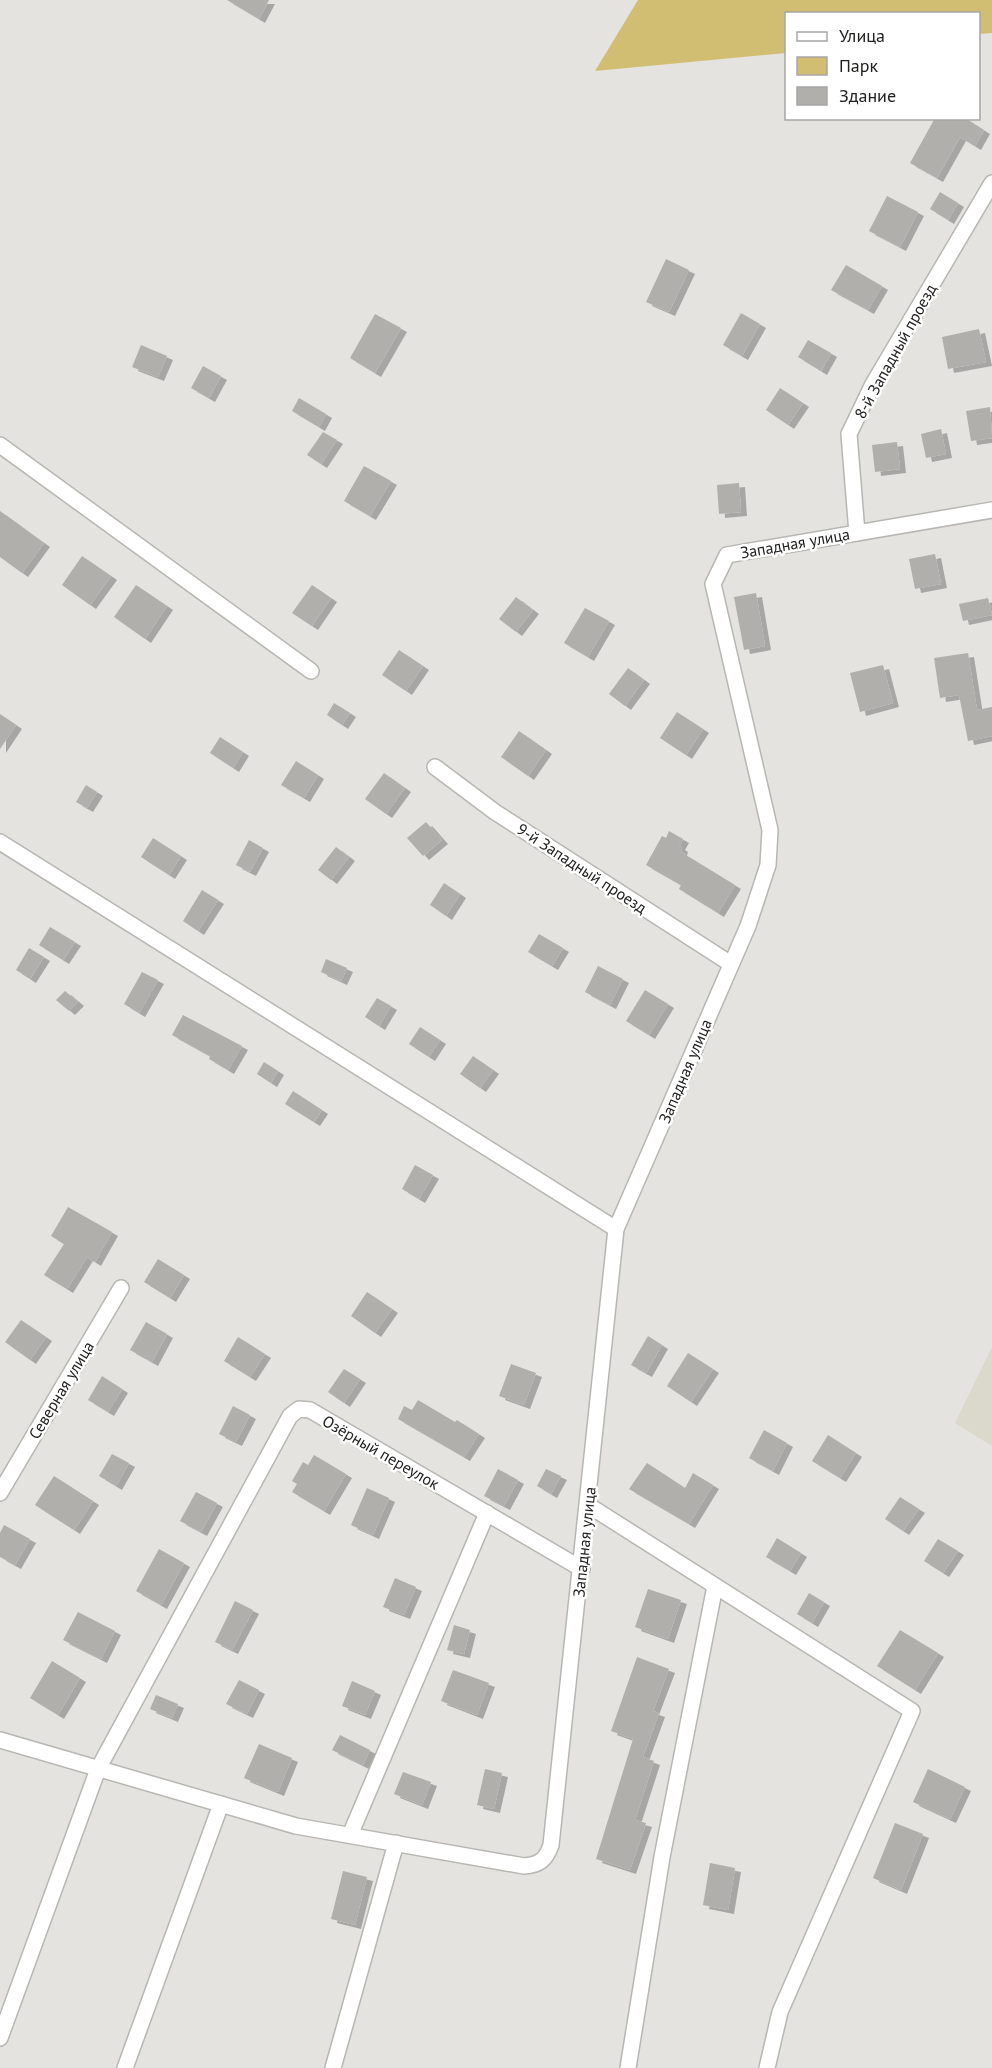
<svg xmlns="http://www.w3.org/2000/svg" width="992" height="2068" font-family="'PT Sans',sans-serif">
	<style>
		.built { fill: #dbd8cc }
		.green { fill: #d2be72 }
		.building { fill: #b0afab; filter: url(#shadow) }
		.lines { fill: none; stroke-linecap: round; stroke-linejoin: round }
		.street-casing { stroke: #b7b6b2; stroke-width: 18 }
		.street { stroke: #fff; stroke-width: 15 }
		.labels { text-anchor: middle; stroke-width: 5; stroke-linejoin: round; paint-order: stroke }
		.street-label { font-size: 16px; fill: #222120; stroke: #fff }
	</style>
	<defs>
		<filter id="shadow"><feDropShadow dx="6" dy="4" stdDeviation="0" flood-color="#0004"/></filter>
	</defs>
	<rect width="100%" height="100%" fill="#e5e3df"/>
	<path class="built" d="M992 1347V1446L955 1423Z"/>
	<path class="green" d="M638 0H992V33L979 34 978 14H786V53L595 71Z"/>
	<g class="building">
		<path d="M227 0H269L259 19Z"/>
		<path d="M935 118H965L984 130 975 146 960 137 937 178 910 163Z"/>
		<path d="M940 192 958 203 948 220 930 209Z"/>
		<path d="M887 196 918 212 900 247 869 231Z"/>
		<path d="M666 259 689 270 669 312 646 302Z"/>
		<path d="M846 265 882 286 868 310 831 290Z"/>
		<path d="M741 313 760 324 742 356 723 345Z"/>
		<path d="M375 314 401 328 375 373 350 358Z"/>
		<path d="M979 329 986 362 948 369 942 337Z"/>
		<path d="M808 340 831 353 821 371 798 357Z"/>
		<path d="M141 345 167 356 158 377 132 367Z"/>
		<path d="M203 366 221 376 209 398 191 388Z"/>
		<path d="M780 388 803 403 788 425 766 410Z"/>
		<path d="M299 398 326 414 319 427 292 411Z"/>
		<path d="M990 407 992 438 971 441 966 411Z"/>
		<path d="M941 429 946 454 926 458 921 434Z"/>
		<path d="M323 432 337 440 321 464 307 455Z"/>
		<path d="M897 442 900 469 875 472 872 445Z"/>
		<path d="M364 466 391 481 370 516 344 501Z"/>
		<path d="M739 483 741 512 719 514 717 485Z"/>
		<path d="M0 511 44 543 22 573 0 557Z"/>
		<path d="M935 554 941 584 915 589 909 559Z"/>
		<path d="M82 556 111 576 90 605 62 585Z"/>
		<path d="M136 585 167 606 145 639 114 617Z"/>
		<path d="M312 585 331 598 312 626 292 613Z"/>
		<path d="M756 593 765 646 744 650 734 597Z"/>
		<path d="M516 597 533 610 516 632 499 619Z"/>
		<path d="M988 598 992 615 963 621 959 604Z"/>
		<path d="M585 608 609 621 588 657 564 643Z"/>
		<path d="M399 650 423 666 406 691 382 675Z"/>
		<path d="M968 653 977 710 992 707V736L968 741 959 695 940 698 934 658Z"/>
		<path d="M883 665 893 703 860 712 850 673Z"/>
		<path d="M628 668 644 680 625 706 609 694Z"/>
		<path d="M334 703 350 713 342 725 327 715Z"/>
		<path d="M677 712 703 729 686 755 660 738Z"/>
		<path d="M0 714 16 725 0 749Z"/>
		<path d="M519 731 546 750 528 776 501 757Z"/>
		<path d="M220 737 243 752 233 768 210 753Z"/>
		<path d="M296 761 318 775 304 798 281 785Z"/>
		<path d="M384 773 405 788 386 814 365 799Z"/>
		<path d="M86 785 97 792 87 808 76 802Z"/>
		<path d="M426 822 442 840 423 856 407 838Z"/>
		<path d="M669 831 683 839 679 846 682 848 681 852 735 885 718 913 679 889 681 885 646 865 662 836 666 838Z"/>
		<path d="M153 838 181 856 169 875 141 857Z"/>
		<path d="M249 840 263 848 250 872 236 865Z"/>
		<path d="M336 847 349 857 331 880 318 870Z"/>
		<path d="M444 883 460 894 446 916 430 905Z"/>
		<path d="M202 890 218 900 198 931 183 921Z"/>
		<path d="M50 927 75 942 63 960 39 945Z"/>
		<path d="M539 934 563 948 552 966 528 952Z"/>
		<path d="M29 948 44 957 30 979 16 970Z"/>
		<path d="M326 959 347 968 341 981 321 972Z"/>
		<path d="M598 966 623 979 610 1005 585 992Z"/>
		<path d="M142 972 158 980 139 1013 124 1004Z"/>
		<path d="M645 990 668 1004 649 1035 626 1021Z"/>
		<path d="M65 991 78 1002 69 1011 56 1000Z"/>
		<path d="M377 998 391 1006 379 1026 365 1017Z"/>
		<path d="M183 1015 242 1046 228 1070 209 1059 210 1056 172 1035Z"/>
		<path d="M420 1027 440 1040 429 1057 409 1044Z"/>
		<path d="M473 1056 493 1070 480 1088 460 1074Z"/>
		<path d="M264 1062 278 1071 271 1083 257 1074Z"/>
		<path d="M293 1091 322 1110 314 1122 285 1104Z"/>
		<path d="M415 1165 433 1175 419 1199 402 1189Z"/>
		<path d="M68 1207 112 1232 95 1262 87 1257 67 1289 44 1275 64 1244 51 1236Z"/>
		<path d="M158 1259 184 1275 170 1298 144 1282Z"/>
		<path d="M367 1292 392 1309 375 1333 351 1316Z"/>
		<path d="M21 1320 46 1337 30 1360 5 1342Z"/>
		<path d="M146 1322 167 1334 152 1362 130 1350Z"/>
		<path d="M648 1336 662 1345 646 1373 631 1365Z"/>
		<path d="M238 1337 265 1354 250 1377 224 1361Z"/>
		<path d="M688 1353 713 1369 691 1402 667 1386Z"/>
		<path d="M511 1364 536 1373 524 1405 499 1396Z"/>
		<path d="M344 1369 360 1379 344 1403 328 1392Z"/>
		<path d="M102 1376 122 1389 108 1412 88 1400Z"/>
		<path d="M418 1400 455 1422 457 1420 479 1434 464 1457 398 1419 404 1406 412 1410Z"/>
		<path d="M233 1406 250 1415 236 1442 219 1434Z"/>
		<path d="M764 1430 787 1443 773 1471 749 1458Z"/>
		<path d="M828 1435 856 1453 840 1478 812 1461Z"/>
		<path d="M112 1454 129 1463 116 1486 99 1476Z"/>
		<path d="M314 1455 346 1474 324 1511 292 1492 297 1484 292 1481 303 1462 308 1465Z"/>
		<path d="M647 1463 685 1488 693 1473 713 1485 689 1524 629 1489Z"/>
		<path d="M498 1469 518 1480 504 1506 484 1496Z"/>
		<path d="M546 1469 561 1476 551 1494 537 1486Z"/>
		<path d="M54 1476 93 1501 74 1530 35 1505Z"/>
		<path d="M367 1488 389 1498 373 1535 351 1525Z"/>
		<path d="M196 1492 217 1503 201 1532 180 1521Z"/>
		<path d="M900 1497 919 1509 903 1531 885 1519Z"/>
		<path d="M4 1525 30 1539 15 1565 0 1557V1533Z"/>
		<path d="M777 1538 801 1553 790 1571 766 1557Z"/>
		<path d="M938 1539 958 1551 943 1573 924 1561Z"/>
		<path d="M159 1549 184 1563 161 1605 136 1591Z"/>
		<path d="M395 1578 416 1587 404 1615 383 1607Z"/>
		<path d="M648 1589 681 1600 668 1639 635 1627Z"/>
		<path d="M809 1593 824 1602 812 1623 797 1614Z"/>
		<path d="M235 1601 253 1610 232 1650 215 1642Z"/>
		<path d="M78 1612 115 1631 101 1659 63 1640Z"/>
		<path d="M454 1625 470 1630 464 1654 447 1650Z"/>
		<path d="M900 1630 938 1653 915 1690 877 1666Z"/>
		<path d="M637 1657 669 1669 653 1711 659 1713 643 1757 654 1761 635 1820 646 1823 630 1870 596 1859 633 1739 611 1731Z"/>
		<path d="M52 1661 80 1678 58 1715 30 1698Z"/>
		<path d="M453 1670 489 1683 477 1715 441 1701Z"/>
		<path d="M239 1680 259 1690 247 1714 226 1704Z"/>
		<path d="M352 1681 375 1691 365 1715 342 1706Z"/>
		<path d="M156 1695 178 1704 172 1718 150 1709Z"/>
		<path d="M340 1735 370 1750 363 1765 332 1750Z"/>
		<path d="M259 1744 292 1758 278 1792 244 1778Z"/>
		<path d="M485 1769 502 1773 494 1809 477 1805Z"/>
		<path d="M928 1769 965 1787 950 1819 913 1802Z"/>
		<path d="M403 1772 431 1782 422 1805 394 1794Z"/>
		<path d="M895 1823 923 1834 901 1890 873 1878Z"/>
		<path d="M710 1863 735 1868 728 1910 703 1905Z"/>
		<path d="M343 1871 367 1877 355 1925 331 1919Z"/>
	</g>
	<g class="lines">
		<defs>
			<g id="street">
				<path d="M0 445 311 671"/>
				<path d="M857 533 849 434 873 384 992 183"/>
				<path d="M435 767 495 812 731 964"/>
				<path d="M0 842 616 1229"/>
				<path d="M0 1493 121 1288"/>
				<path d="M588 1505 912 1711 780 2012 767 2068"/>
				<path d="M0 1740 296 1826 524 1866C539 1865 546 1860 551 1845L616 1229 748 926 768 865 770 830 713 584 727 555 992 510"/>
				<path d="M350 1835 487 1513"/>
				<path d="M0 2038 98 1769 290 1416 299 1409 310 1410 582 1569"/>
				<path d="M125 2068 221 1804"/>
				<path d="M333 2068 396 1843"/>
				<path d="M628 2068 662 1857 715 1586"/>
			</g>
		</defs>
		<use href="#street" class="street-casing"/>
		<use href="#street" class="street"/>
	</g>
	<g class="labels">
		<g class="street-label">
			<text transform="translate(895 351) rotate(-61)" y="6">8-й Западный проезд</text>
			<text transform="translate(795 543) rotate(-10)" y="6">Западная улица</text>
			<text transform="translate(582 868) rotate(33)" y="6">9-й Западный проезд</text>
			<text transform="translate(685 1071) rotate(-67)" y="6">Западная улица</text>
			<text transform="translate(61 1390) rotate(-59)" y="6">Северная улица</text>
			<text transform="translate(381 1452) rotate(30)" y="6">Озёрный переулок</text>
			<text transform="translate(584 1542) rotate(-84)" y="6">Западная улица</text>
		</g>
	</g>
	<rect x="785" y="12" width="195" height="108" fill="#ffffff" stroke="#a7a6a6" stroke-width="1.5"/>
	<rect x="797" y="32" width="30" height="9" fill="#ffffff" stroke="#a7a6a6" stroke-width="1.5"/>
	<text x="839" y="42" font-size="18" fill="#222120">Улица</text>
	<rect x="797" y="57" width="30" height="18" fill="#d2be72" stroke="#a7a6a6" stroke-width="1.5"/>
	<text x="839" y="72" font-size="18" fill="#222120">Парк</text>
	<rect x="797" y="87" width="30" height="18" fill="#b0afab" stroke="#a7a6a6" stroke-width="1.5"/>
	<text x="839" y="102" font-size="18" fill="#222120">Здание</text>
</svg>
